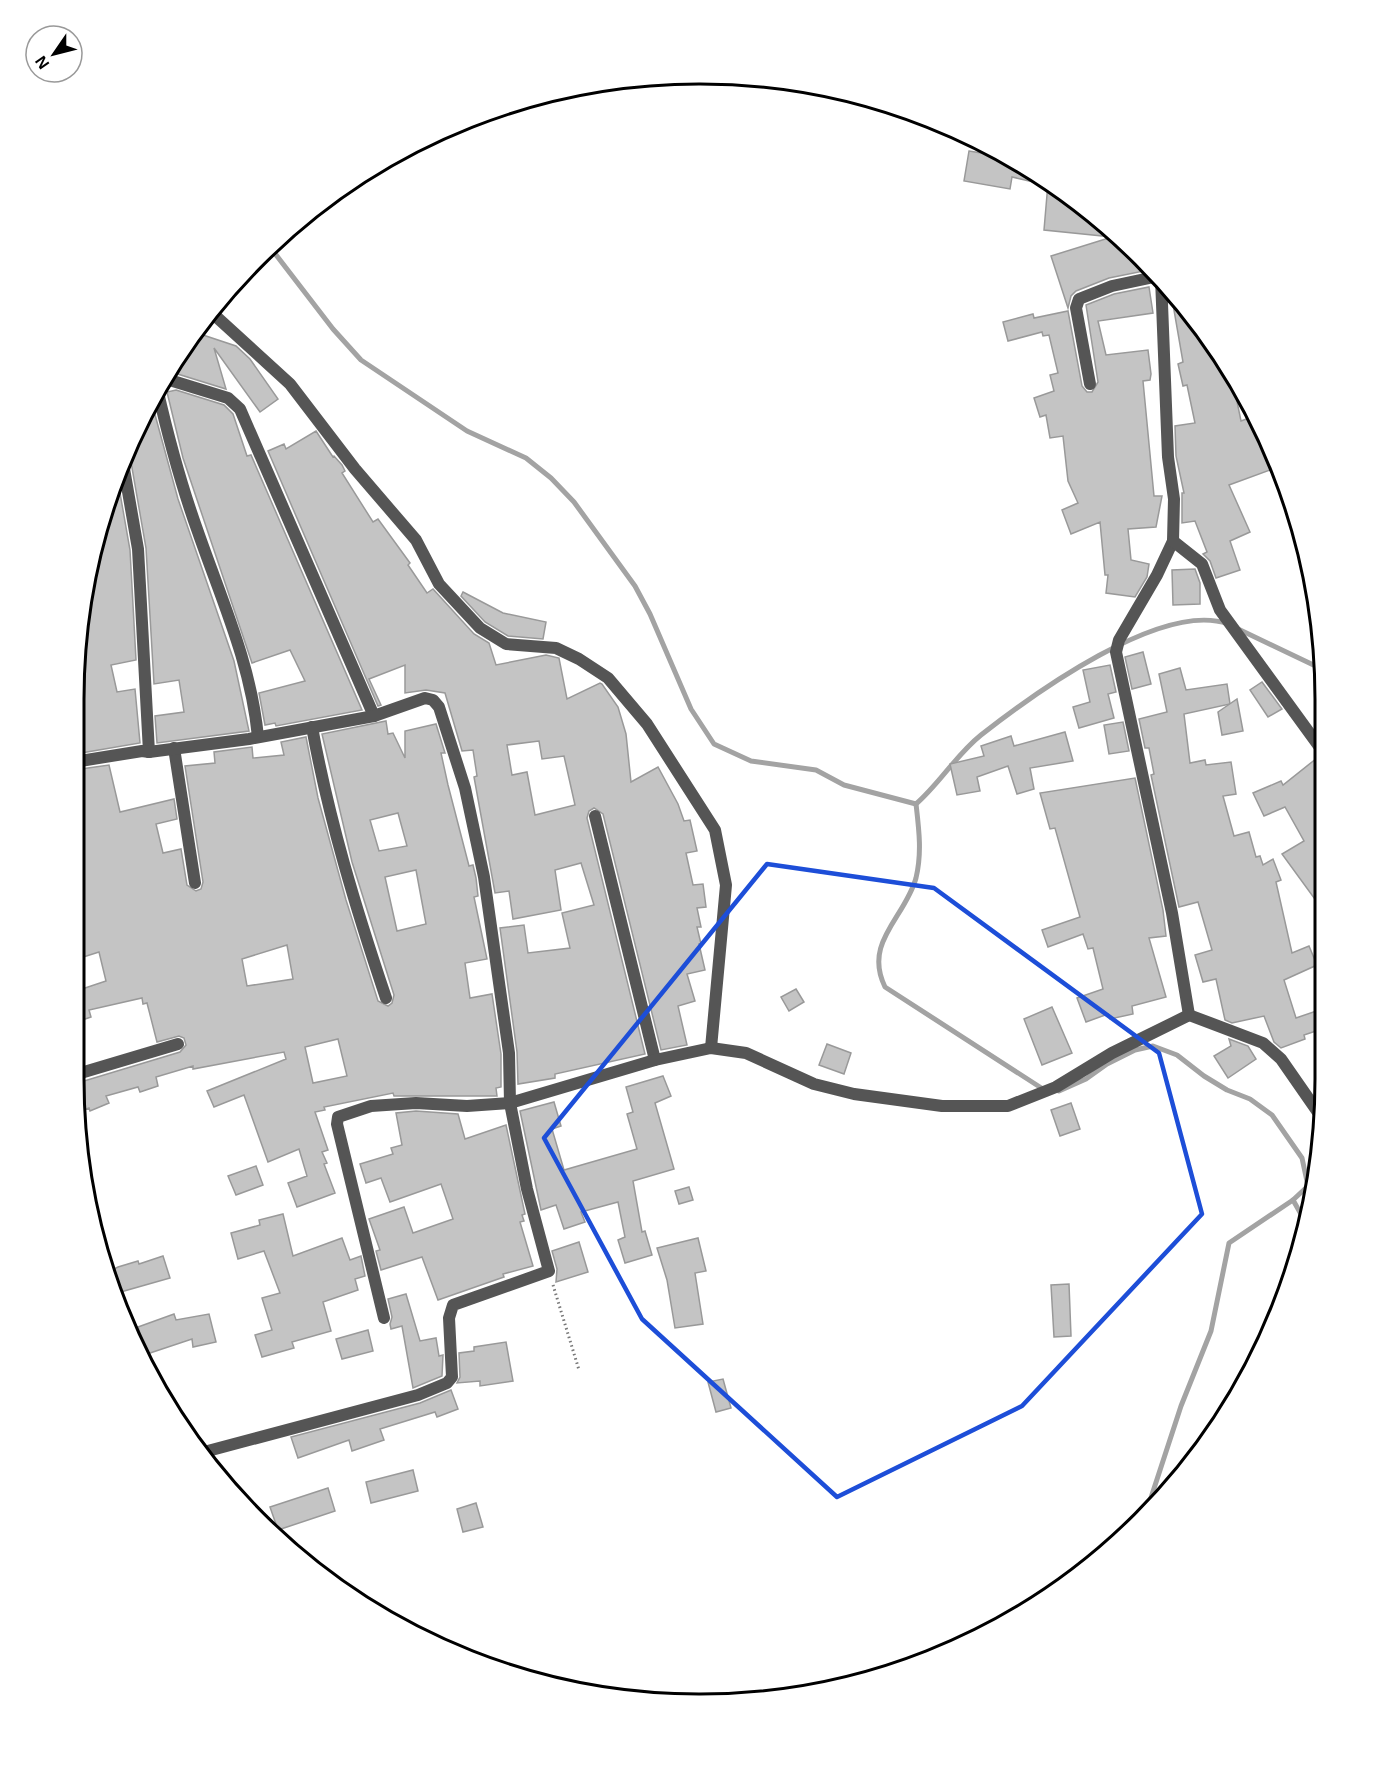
<svg xmlns="http://www.w3.org/2000/svg" width="1399" height="1778" font-family="Helvetica,sans-serif">
	<style>
		.lines { fill: none; stroke-linecap: round; stroke-linejoin: round }
		.stream { stroke: #a3a3a3; stroke-width: 5 }
		.building { fill: #c4c4c4; stroke: #999; stroke-width: 1.5; fill-rule: evenodd }
		.path { stroke: #777; stroke-width: 3; stroke-dasharray: 1.5 3; stroke-linecap: butt }
		.street { stroke: #555; stroke-width: 12 }
		.marked { fill: none; stroke: #1d4ed8; stroke-width: 4.5; stroke-linejoin: round }
		.rim { fill: none; stroke: #000; stroke-width: 3 }
	</style>
	<rect width="100%" height="100%" fill="#fff"/>
	<g class="lines">
		<g class="stream">
			<path d="M270 247 333 329 361 360 467 431 526 458 551 478 574 502 635 586 650 614 691 709 714 744 751 761 816 770 844 785 916 804C940 783 956 755 981 735 1032 695 1162 600 1228 624"/>
			<path d="M1236 628 1324 670"/>
			<path d="M916 804C919 830 922 853 916 878 905 918 863 942 885 987L1046 1091"/>
			<path d="M1059 1091 1086 1079 1107 1064 1135 1050 1153 1046 1177 1055 1204 1076 1227 1090 1250 1099 1272 1115 1302 1158 1308 1186 1293 1200 1229 1243 1211 1331 1181 1406 1144 1519"/>
			<path d="M1293 1200 1306 1223"/>
		</g>
	</g>
	<g class="building">
		<path d="M969 151 1006 157 1048 182 1047 185 1012 177 1010 189 964 181Z"/>
		<path d="M1048 183 1080 203 1123 243 1125 255 1134 253 1142 261 1144 271 1109 278 1076 291 1071 296 1068 308 1051 256 1112 237 1044 230Z"/>
		<path d="M1149 287 1153 313 1098 321 1106 355 1148 350 1151 374 1150 380 1143 381 1154 496H1162L1156 527 1128 529 1131 560 1149 564 1147 577 1135 597 1106 593 1108 575H1105L1100 522 1071 534 1062 510 1078 503 1068 481 1063 436 1050 438 1046 415 1040 417 1034 398 1054 391 1050 375 1058 373 1049 335 1043 336 1042 332 1008 341 1003 322 1033 314 1034 318 1068 311 1082 386 1087 392H1092L1098 382 1086 305 1114 294Z"/>
		<path d="M1170 287 1231 372 1241 421 1255 416 1278 467 1229 485 1250 532 1230 541 1240 570 1216 578 1210 561 1203 554 1207 552 1195 521 1182 523V493H1184L1176 456 1175 426 1195 423 1187 385 1183 386 1178 364 1183 362Z"/>
		<path d="M194 332 236 346 250 359 278 399 260 412 214 348 226 389 168 371Z"/>
		<path d="M176 390 224 405 233 414 247 456 251 455 362 710 276 726 275 723 265 725 259 693 305 681 290 650 252 663 183 458 167 392Z"/>
		<path d="M151 400 178 499 234 661 249 731 157 743 155 716 184 712 179 680 154 684 146 548 131 462 126 455Z"/>
		<path d="M316 431 333 457 334 456 342 465 345 471 342 473 373 522 378 519 410 563 408 565 427 593 433 589 474 634 489 643 496 665 546 655 559 658 567 699 600 683 602 684 618 707 626 734 631 782 658 767 678 804 684 821 690 820 697 851 686 853 693 885 703 884 706 907 697 908 701 927H697L701 944H699L705 970 687 974 695 1001 678 1006 687 1045 661 1050 603 814 594 808 589 811 587 818 645 1054 555 1074V1078L518 1084 517 1052 500 928 524 925 528 953 570 948 562 913 594 905 581 863 555 870 561 910 513 919 509 891 495 893 474 777 477 776 473 750 462 751 445 693 426 690 405 693V665L369 679 381 705 378 706 268 451 284 444 286 449ZM539 741 542 759 564 756 575 805 535 815 527 772 512 775 507 745Z"/>
		<path d="M117 476 130 550 136 660 111 665 117 692 135 689 140 743 75 754V659L107 498Z"/>
		<path d="M1195 569 1200 583V604L1173 605 1172 570Z"/>
		<path d="M463 592 503 613 546 622 543 639 508 636 485 622 461 596Z"/>
		<path d="M1143 652 1151 684 1132 689 1125 657Z"/>
		<path d="M1110 665 1116 692 1108 694 1114 718 1079 728 1073 707 1090 702 1083 670Z"/>
		<path d="M1180 668 1186 690 1227 684 1230 704 1184 714 1190 763 1205 760 1206 765 1231 762 1236 794 1223 796 1234 836 1249 832 1256 857 1260 856 1263 865 1273 859 1281 880 1276 882 1292 953 1309 946 1317 965 1284 980 1296 1018 1325 1008V1028L1304 1035 1305 1039 1281 1048 1274 1042 1264 1016 1232 1023 1225 1020 1216 979 1203 982 1195 955 1212 950 1198 902 1179 907 1151 775 1154 774 1149 748H1145L1139 719 1167 712 1159 674Z"/>
		<path d="M1262 682 1282 709 1268 717 1250 690Z"/>
		<path d="M1237 699 1243 731 1222 735 1218 712Z"/>
		<path d="M386 721 388 734 393 733 405 758V731L436 724 445 753H441L448 785 469 866 473 865 476 878 478 896 474 897 487 959 465 963 470 998 492 994 501 1054V1087L496 1088 497 1096H394L393 1093 324 1107 325 1110 315 1112 328 1150 322 1152 327 1163 324 1164 335 1193 297 1207 288 1183 307 1176 299 1149 268 1162 244 1095 214 1107 207 1091 286 1059 284 1052 193 1069V1066L156 1077 158 1086 140 1092 138 1087 106 1096 109 1103 90 1111 89 1108 78 1112 74 1084 180 1052 186 1045 184 1038 179 1036 157 1042 147 1003 143 1004 142 998 89 1010 91 1017 74 1023V973H77L82 989 106 981 99 952 74 960V770L109 765 120 812 174 799 177 819 156 824 163 853 181 849 187 885 196 891 201 889 203 882 185 766 215 763 214 752 252 747 253 758 284 755 281 742 306 737 318 798 346 900 378 1001 388 1006 392 1003 394 995 352 862 322 734ZM398 813 407 846 379 851 370 820ZM416 870 426 924 397 931 385 877ZM287 945 293 979 247 986 242 959ZM338 1039 347 1076 313 1083 305 1047Z"/>
		<path d="M1123 722 1129 751 1109 754 1104 725Z"/>
		<path d="M1065 732 1073 761 1030 768 1034 789 1017 794 1008 766 977 777 980 791 957 795 950 764 984 756 981 746 1011 736 1014 746Z"/>
		<path d="M1317 758 1324 761 1325 913 1282 854 1304 841 1285 807 1264 816 1253 793 1281 781 1283 785Z"/>
		<path d="M1135 778 1163 910 1166 936 1149 938 1166 997 1132 1006 1133 1014 1110 1019 1108 1014 1086 1022 1077 998 1103 989 1093 948 1088 949 1083 934 1048 947 1042 930 1080 917 1055 828 1050 829 1040 793Z"/>
		<path d="M796 989 804 1002 789 1011 781 997Z"/>
		<path d="M1052 1007 1072 1053 1042 1065 1024 1019Z"/>
		<path d="M1229 1039 1248 1046 1256 1059 1228 1078 1214 1056 1231 1046Z"/>
		<path d="M827 1044 851 1053 844 1074 819 1065Z"/>
		<path d="M663 1076 671 1096 655 1103 674 1169 633 1181 642 1232 645 1231 652 1255 625 1263 618 1240 625 1237 618 1202 581 1212 585 1222 564 1229 556 1205 541 1210 520 1111 554 1102 561 1126 552 1129 564 1170 637 1149 627 1114 633 1112 626 1087Z"/>
		<path d="M1071 1103 1080 1129 1060 1136 1051 1110Z"/>
		<path d="M416 1111 458 1114 465 1139 506 1125 525 1214 522 1215 524 1221 520 1222 533 1266 503 1274 504 1277 438 1300 422 1257 381 1270 376 1251 380 1250 369 1219 404 1207 413 1233 453 1219 441 1184 390 1202 381 1178 366 1183 360 1164 393 1154 391 1148 402 1145 396 1113Z"/>
		<path d="M256 1166 263 1185 236 1195 228 1176Z"/>
		<path d="M689 1187 693 1200 679 1204 675 1191Z"/>
		<path d="M283 1214 293 1256 342 1238 350 1260 361 1256 365 1276 355 1279 358 1290 323 1302 331 1331 292 1342 294 1348 262 1357 255 1335 272 1330 262 1298 280 1293 264 1251 238 1259 231 1233 260 1225 259 1220Z"/>
		<path d="M698 1238 706 1271 695 1273 703 1324 675 1328 667 1280 657 1248Z"/>
		<path d="M579 1242 588 1272 556 1282 557 1269 552 1251Z"/>
		<path d="M163 1256 170 1278 117 1293 108 1272 118 1267 138 1261 139 1264Z"/>
		<path d="M1069 1284 1071 1336 1054 1337 1051 1285Z"/>
		<path d="M406 1294 420 1341 436 1338 439 1356 443 1355 442 1376 413 1388 402 1326 391 1329 390 1324 392 1317 388 1299Z"/>
		<path d="M174 1314 176 1320 209 1314 216 1342 193 1347 192 1339 147 1354 138 1327Z"/>
		<path d="M368 1330 373 1351 342 1359 336 1339Z"/>
		<path d="M506 1342 513 1381 480 1386V1381L457 1383 460 1377 459 1353 474 1351V1347Z"/>
		<path d="M723 1379 731 1408 716 1412 708 1382Z"/>
		<path d="M451 1390 458 1409 437 1417 435 1412 380 1429 384 1440 352 1451 349 1440 298 1458 291 1437 420 1403Z"/>
		<path d="M413 1470 418 1491 371 1503 366 1482Z"/>
		<path d="M328 1488 335 1511 278 1530 270 1507Z"/>
		<path d="M476 1503 483 1527 463 1532 457 1509Z"/>
	</g>
	<g class="lines">
		<path class="path" d="M553 1285 579 1370"/>
		<g class="street">
			<path d="M1161 278 1168 457 1174 499 1173 541 1157 575 1119 640 1116 652 1172 913 1189 1015"/>
			<path d="M210 311 290 384 355 469 416 540 439 584 480 628 506 644 556 648 579 659 608 678 647 724 715 830 726 885 711 1048"/>
			<path d="M163 378 228 398 240 409 374 716"/>
			<path d="M1090 384 1076 308 1079 299 1112 286 1159 276"/>
			<path d="M157 388C168 436 181 485 198 532 222 601 251 664 258 737"/>
			<path d="M123 463 138 549 149 752"/>
			<path d="M1173 541 1202 564 1220 610 1324 753"/>
			<path d="M312 727C329 820 356 909 386 998"/>
			<path d="M174 748 195 883"/>
			<path d="M74 762 142 751 149 752 249 739 374 716 425 698 433 700 439 707 465 788 484 877 509 1053 510 1103 527 1189 549 1271 453 1305 449 1318 452 1377 447 1383 418 1395 204 1452"/>
			<path d="M595 816 655 1060"/>
			<path d="M74 1075 178 1044"/>
			<path d="M384 1318 337 1124 338 1117 371 1106 416 1103 467 1106 510 1103 655 1060 711 1048 746 1053 814 1084 854 1094 942 1106H1008L1056 1087 1112 1053 1189 1015 1263 1043 1281 1059 1322 1118"/>
		</g>
	</g>
	<path class="marked" d="M767 864 934 888 1159 1053 1202 1214 1022 1406 837 1497 642 1319 544 1138Z"/>
	<path d="M0 0H1399V1778H0ZM699 84H700A615 615 0 0 1 1315 699V1079A615 615 0 0 1 700 1694H699A615 615 0 0 1 84 1079V699A615 615 0 0 1 699 84Z" fill="#fff" fill-rule="evenodd"/>
	<path class="rim" d="M699 84H700A615 615 0 0 1 1315 699V1079A615 615 0 0 1 700 1694H699A615 615 0 0 1 84 1079V699A615 615 0 0 1 699 84Z"/>
	<g transform="translate(54 54) rotate(235)"><circle r="28" fill="#ffffff" stroke="#999999" stroke-width="1.5"/>
	<path d="M0-4.5L10 22L0 15L-10 22Z" fill="#000000"/>
	<text y="-9" font-size="16" font-weight="bold" text-anchor="middle" fill="#000000">N</text>
	</g>
</svg>
